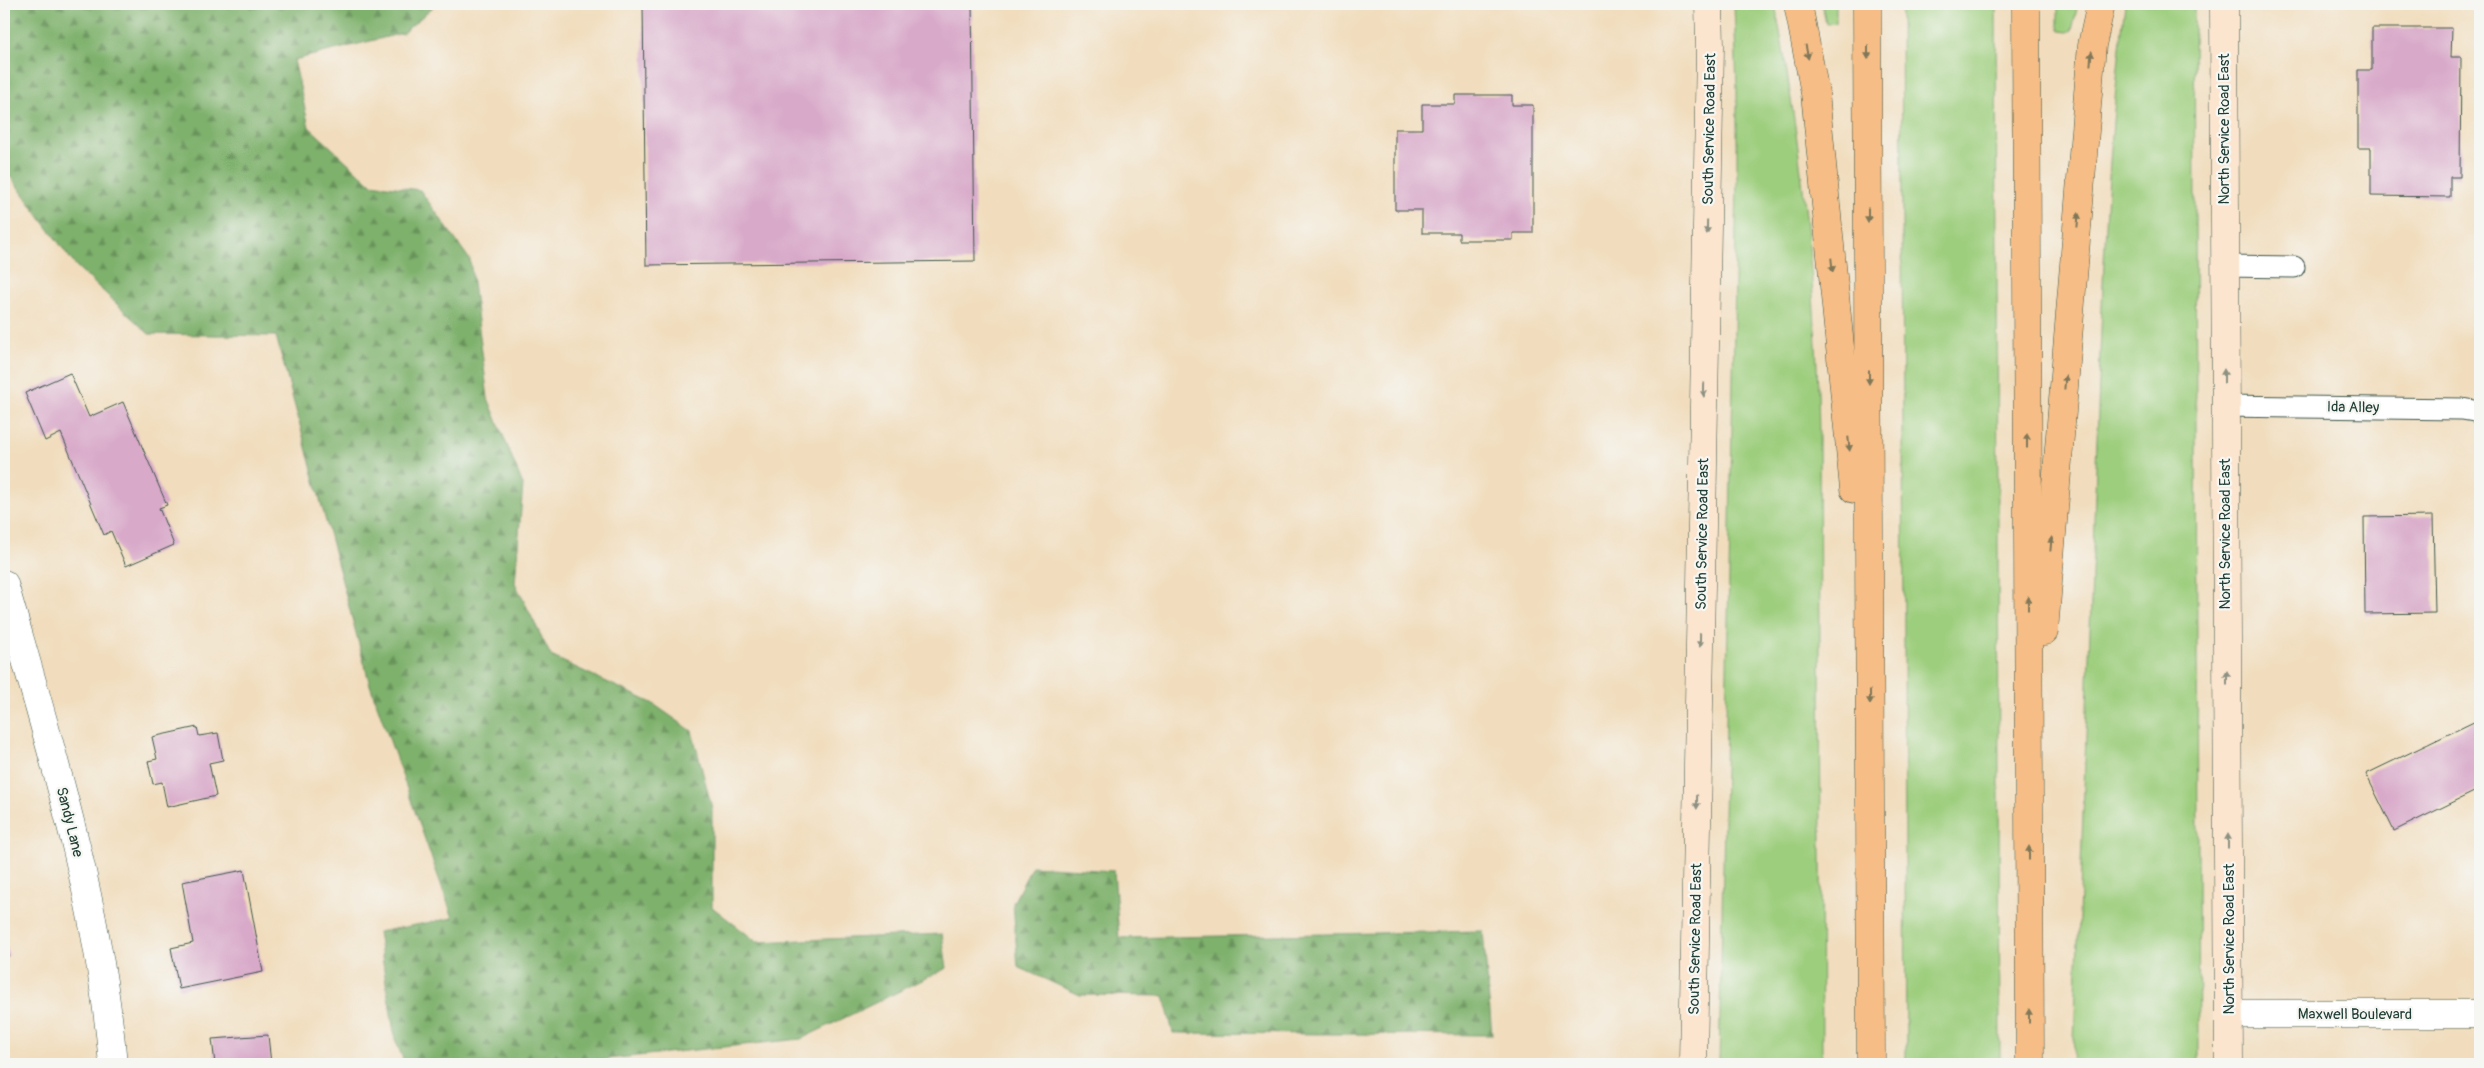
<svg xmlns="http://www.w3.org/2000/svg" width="2484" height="1068" font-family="Pangolin,sans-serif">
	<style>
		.green { fill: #9dce7d; stroke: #5e8658 }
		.forest { fill: url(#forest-firs); stroke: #4e7750 }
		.building { fill: #d8a9c9 }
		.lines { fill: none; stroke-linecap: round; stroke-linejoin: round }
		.service-casing { stroke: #3e5549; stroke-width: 23 }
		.minor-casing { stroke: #3e5549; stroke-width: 29 }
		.secondary-casing { stroke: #3e5549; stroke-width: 29 }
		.motorway-casing { stroke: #3e5549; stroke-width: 29 }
		.service { stroke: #fff; stroke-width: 21 }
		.minor { stroke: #fff; stroke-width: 28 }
		.secondary { stroke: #fbe5cf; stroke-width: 28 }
		.motorway { stroke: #f6be86; stroke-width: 28 }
		.oneway { fill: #807759 }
		.oneway2 { fill: #8d9182 }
		.labels { text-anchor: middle; stroke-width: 4.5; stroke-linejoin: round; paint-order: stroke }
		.street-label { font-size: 15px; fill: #1f3d34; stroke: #f6f6f2 }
	</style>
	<defs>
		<pattern id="forest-firs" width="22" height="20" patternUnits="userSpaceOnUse" patternTransform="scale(1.25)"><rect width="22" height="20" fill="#7eb16c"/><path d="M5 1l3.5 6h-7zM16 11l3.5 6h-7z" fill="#67915a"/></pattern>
	</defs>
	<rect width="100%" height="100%" fill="#f6f6f2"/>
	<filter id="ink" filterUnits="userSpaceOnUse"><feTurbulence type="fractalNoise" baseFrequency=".02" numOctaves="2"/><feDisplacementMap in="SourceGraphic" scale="10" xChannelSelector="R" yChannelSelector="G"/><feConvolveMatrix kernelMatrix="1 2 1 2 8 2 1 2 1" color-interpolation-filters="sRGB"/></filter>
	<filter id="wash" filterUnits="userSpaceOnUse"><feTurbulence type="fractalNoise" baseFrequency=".0096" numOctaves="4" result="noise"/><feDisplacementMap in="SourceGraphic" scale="20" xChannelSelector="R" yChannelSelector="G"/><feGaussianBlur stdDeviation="1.12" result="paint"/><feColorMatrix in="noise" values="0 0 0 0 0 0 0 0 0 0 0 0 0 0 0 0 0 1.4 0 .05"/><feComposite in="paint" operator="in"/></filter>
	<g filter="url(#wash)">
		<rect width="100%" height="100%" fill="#f1ddbd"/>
		<g class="green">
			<path d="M1734 4H1775C1802 149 1817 289 1819 437L1822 1064H1719L1737 183V88Z"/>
			<path d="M1822 4H1836V23L1826 24Z"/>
			<path d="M1901 4H1996L2000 1064H1906Z"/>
			<path d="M2058 4H2078L2072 30 2068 32 2060 31 2058 26Z"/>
			<path d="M2125 4H2194L2199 1064H2073C2081 874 2088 684 2095 494 2101 330 2105 166 2125 4Z"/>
		</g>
		<g class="forest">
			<path d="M4 4H434L433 7 403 33 294 60 309 127 371 184 420 190 470 260 488 398 523 485 515 583 551 656 652 703 692 731 712 808V907L757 942 942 934 947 968 801 1039 560 1064H405L395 1039 378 932 453 918 370 685 276 336 149 334 75 265 4 168Z"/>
			<path d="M1032 866 1114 871 1119 938 1483 931 1492 1035 1173 1033 1164 996 1080 995 1018 967 1013 903Z"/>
		</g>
		<g id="blocks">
			<g class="building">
				<path d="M643 4H972L975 261 646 265Z"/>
				<path d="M2372 28H2452L2451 57H2461L2460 177H2450V197L2371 196V148H2358V70H2372Z"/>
				<path d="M1455 95H1512V105H1533V233H1513V240H1459V233H1422V210H1395V129H1422V104H1455Z"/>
				<path d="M70 373 89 417 123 402 167 505 159 508 174 545 126 566 111 531 104 535 61 433 45 441 25 393Z"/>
				<path d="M2433 516 2435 613 2365 614 2364 517Z"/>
				<path d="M2480 719V789L2394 831 2366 774Z"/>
				<path d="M197 727 199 736 218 733 223 760 209 763 216 796 167 807 162 782 153 784 148 761 157 759 152 737Z"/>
				<path d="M244 870 263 972 179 989 171 948 193 943 182 882Z"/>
				<path d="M4 937 9 956 4 957Z"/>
				<path d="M268 1035 271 1064H215L212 1039Z"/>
			</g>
		</g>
	</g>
	<g filter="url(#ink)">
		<use href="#blocks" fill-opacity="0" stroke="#3e5549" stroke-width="1"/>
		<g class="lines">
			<defs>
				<g id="service">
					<path d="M2224 266 2294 267"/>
					<path d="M2224 406 2462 409 2480 412"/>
				</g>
				<g id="minor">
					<path d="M4 584C49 742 99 900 113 1064"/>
					<path d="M2229 1014H2480"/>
				</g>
				<g id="secondary">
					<path d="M2224 4 2229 1064"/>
					<path d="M1693 1064 1710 46 1709 4"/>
				</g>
				<g id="motorway">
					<path d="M1798 4 1815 93 1854 489"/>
					<path d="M1867 4 1871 1064"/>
					<path d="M2026 4 2030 1064"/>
					<path d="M2044 631 2092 45 2101 4"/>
				</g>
			</defs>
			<use href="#service" class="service-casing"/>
			<use href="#minor" class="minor-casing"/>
			<use href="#secondary" class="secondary-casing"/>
			<use href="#motorway" class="motorway-casing"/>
			<use href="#service" class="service"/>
			<use href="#minor" class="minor"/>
			<use href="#secondary" class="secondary"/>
			<use href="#motorway" class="motorway"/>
		</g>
		<defs><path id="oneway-solid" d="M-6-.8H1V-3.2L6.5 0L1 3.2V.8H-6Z" transform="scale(1.25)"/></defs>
		<g class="oneway">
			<use href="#oneway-solid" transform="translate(1807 52) rotate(79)"/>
			<use href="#oneway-solid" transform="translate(1868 52) rotate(90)"/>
			<use href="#oneway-solid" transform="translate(2091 58) rotate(-85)"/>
			<use href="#oneway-solid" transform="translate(1868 215) rotate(90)"/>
			<use href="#oneway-solid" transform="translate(2078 220) rotate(-85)"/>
			<use href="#oneway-solid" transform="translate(1832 265) rotate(84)"/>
			<use href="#oneway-solid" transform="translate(1869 377) rotate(90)"/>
			<use href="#oneway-solid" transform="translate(2065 382) rotate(-85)"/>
			<use href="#oneway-solid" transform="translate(2027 441) rotate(-90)"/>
			<use href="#oneway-solid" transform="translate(1849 444) rotate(84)"/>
			<use href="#oneway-solid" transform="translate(2051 544) rotate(-85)"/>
			<use href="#oneway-solid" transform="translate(2028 603) rotate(-90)"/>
			<use href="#oneway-solid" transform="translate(1870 697) rotate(90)"/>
			<use href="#oneway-solid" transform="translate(2029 853) rotate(-90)"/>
			<use href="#oneway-solid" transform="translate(2029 1016) rotate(-90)"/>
		</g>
		<g class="oneway2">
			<use href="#oneway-solid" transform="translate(1707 227) rotate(91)"/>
			<use href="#oneway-solid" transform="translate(2224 376) rotate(-90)"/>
			<use href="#oneway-solid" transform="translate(1704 390) rotate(91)"/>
			<use href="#oneway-solid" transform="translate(1700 640) rotate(91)"/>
			<use href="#oneway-solid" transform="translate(2227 678) rotate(-90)"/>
			<use href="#oneway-solid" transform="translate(1697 802) rotate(91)"/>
			<use href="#oneway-solid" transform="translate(2228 841) rotate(-90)"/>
		</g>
	</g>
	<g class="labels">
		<g class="street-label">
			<text transform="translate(1709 129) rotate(-89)" y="5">South Service Road East</text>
			<text transform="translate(2224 129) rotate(-90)" y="5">North Service Road East</text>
			<text transform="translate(2353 407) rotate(1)" y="5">Ida Alley</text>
			<text transform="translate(1702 534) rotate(-89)" y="5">South Service Road East</text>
			<text transform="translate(2225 534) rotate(-90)" y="5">North Service Road East</text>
			<text transform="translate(70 822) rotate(76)" y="5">Sandy Lane</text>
			<text transform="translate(1695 939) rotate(-89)" y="5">South Service Road East</text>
			<text transform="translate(2229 939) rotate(-90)" y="5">North Service Road East</text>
			<text x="2355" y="1019">Maxwell Boulevard</text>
		</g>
	</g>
	<rect width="2484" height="1068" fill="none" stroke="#f6f6f2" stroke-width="20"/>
</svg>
